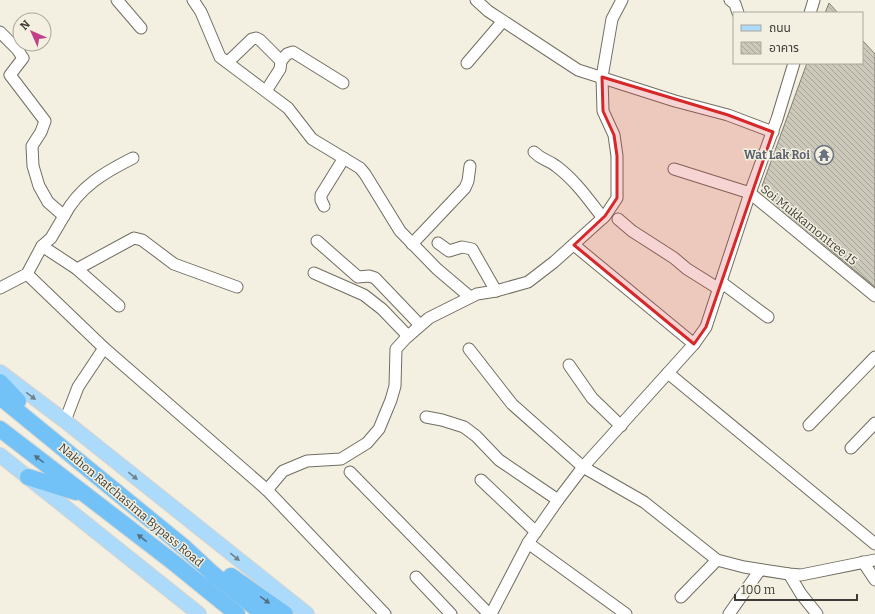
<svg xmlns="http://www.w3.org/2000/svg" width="875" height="614" font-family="Bitter,'Noto Sans Thai',serif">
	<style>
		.building { fill: url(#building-back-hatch); stroke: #807e70 }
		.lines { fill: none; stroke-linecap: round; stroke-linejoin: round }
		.minor-casing { stroke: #716e61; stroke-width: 13 }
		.major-casing { stroke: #d4d4d3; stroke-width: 16 }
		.highway-casing { stroke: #d4d4d3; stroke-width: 18 }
		.minor { stroke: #fff; stroke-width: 11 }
		.major { stroke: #abdafa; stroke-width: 14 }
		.highway { stroke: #73c2f7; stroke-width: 16 }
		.oneway { fill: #6e838e }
		.oneway2 { fill: #527183 }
		.marked { fill: #d62828; fill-opacity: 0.2; stroke: #d62828; stroke-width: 3; stroke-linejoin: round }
		.labels { text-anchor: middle; stroke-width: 3; stroke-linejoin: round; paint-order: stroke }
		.worship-label { font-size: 12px; font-weight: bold; fill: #5b616d; stroke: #f3f0e1; text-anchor: end }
		.street-label { font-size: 12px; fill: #3c3b35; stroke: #f3f0e1 }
	</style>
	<defs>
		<pattern id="building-back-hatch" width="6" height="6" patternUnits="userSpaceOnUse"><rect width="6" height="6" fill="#ccc9bb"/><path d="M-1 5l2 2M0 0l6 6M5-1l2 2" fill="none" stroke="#a7a499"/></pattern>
	</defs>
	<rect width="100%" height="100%" fill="#f3f0e1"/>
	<g class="building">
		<path d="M829 3 838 13H825Z"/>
		<path d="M862 40 875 54V287L775 204 762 186 807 63H862Z"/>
	</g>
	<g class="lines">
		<defs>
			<g id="minor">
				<path d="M117 0 141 28"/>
				<path d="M193 0 201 12 220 57 288 108 312 139 360 168 365 174 400 231 437 269 470 297"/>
				<path d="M476 0 488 11 578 70 675 101 728 115 773 132"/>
				<path d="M730 0 735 4 738 13"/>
				<path d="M810 13 814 0"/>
				<path d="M0 32 17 49 23 58 10 75 45 121 41 132 32 146 33 166 39 186 48 202 64 216 51 238 42 246 27 274 0 288"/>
				<path d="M281 61 287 54 293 52 343 83"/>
				<path d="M228 62 252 39 256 38 260 40 281 61 280 69 266 91"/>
				<path d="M467 63 503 21"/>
				<path d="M534 152C543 161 547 159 556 166 575 180 588 199 603 218"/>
				<path d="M674 169 750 193 875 296"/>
				<path d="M324 206 321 200V195L344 158"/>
				<path d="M64 216C79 187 105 172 133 158"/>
				<path d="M618 219 632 231 674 258 687 269 719 289"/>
				<path d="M317 241 358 277 369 276 375 278 420 325"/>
				<path d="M438 243 449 251 462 247 472 249 496 291"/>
				<path d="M412 244 465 188 468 181 470 166"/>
				<path d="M574 245 694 344"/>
				<path d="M42 246 77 269 134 238 142 240 174 264 237 287"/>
				<path d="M77 269 119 306"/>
				<path d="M314 273 364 295 382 309 408 336"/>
				<path d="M27 274 104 348 267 490 385 614"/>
				<path d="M721 282 768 317"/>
				<path d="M469 349 512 404 583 467 644 502 717 560 744 567 789 574 801 575 875 560"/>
				<path d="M569 365 592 398 621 426"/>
				<path d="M668 373 875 544"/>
				<path d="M426 417 442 420 464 427 476 436 499 460 558 500"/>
				<path d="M65 421 78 387 104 348"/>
				<path d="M809 425 875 357"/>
				<path d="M851 448 875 423"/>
				<path d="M350 472 489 614"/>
				<path d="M481 480 536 532"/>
				<path d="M267 490 283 471 307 461 341 459 367 443 379 429 391 400 395 386 396 349 406 338 429 318 477 294 496 291 528 282 554 262 605 216 617 198V156L614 135 603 111 602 77 612 19 622 0"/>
				<path d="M528 543 626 614"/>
				<path d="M863 562 875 580"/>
				<path d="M789 574 801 594 817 614"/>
				<path d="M416 577 451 614"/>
				<path d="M681 597 717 560"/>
				<path d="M491 614 528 543 558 500 583 467 694 344 706 327 750 193 777 119 794 63"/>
				<path d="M729 614 760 570"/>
			</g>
			<g id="major">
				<path d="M0 372 65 421 307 614"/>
				<path d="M0 455 199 614"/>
			</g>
			<g id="highway">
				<path d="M0 382 18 401"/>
				<path d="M0 397 185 548 213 574 263 614"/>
				<path d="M0 429 173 562 237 614"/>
				<path d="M28 477 76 492"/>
				<path d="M231 576 285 614"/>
			</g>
		</defs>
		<use href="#minor" class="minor-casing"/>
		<use href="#major" class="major-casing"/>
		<use href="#highway" class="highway-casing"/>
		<use href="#minor" class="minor"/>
		<use href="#major" class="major"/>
		<use href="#highway" class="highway"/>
	</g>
	<defs><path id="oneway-solid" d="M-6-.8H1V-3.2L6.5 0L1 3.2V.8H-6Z"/></defs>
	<g class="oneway">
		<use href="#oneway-solid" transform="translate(31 396) rotate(37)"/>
		<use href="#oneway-solid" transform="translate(133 476) rotate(39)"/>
		<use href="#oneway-solid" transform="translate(235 557) rotate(39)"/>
	</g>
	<g class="oneway2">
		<use href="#oneway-solid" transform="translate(39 459) rotate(-142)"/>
		<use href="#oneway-solid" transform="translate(142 538) rotate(-142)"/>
		<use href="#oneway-solid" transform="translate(265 600) rotate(36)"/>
	</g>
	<path class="marked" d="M602 77 728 115 773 132 706 327 694 344 574 245 605 216 617 198V156L614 135 603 111Z"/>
	<defs>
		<symbol id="temple-ring" viewBox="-11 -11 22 22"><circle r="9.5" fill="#f3f0e1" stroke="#6b7280" stroke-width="1.5"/><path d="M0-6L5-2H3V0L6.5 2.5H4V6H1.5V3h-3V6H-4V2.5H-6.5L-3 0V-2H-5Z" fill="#6b7280"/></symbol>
	</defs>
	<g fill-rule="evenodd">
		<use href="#temple-ring" x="813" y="144" width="22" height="22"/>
	</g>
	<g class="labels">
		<g class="worship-label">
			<text x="810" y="159">Wat Lak Roi</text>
		</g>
		<g class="street-label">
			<text transform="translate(809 225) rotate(39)" y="4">Soi Mukkamontree 15</text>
			<text transform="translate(131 505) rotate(40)" y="4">Nakhon Ratchasima Bypass Road</text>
		</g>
	</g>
	<rect x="733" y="12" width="130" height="52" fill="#f3f0e1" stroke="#aaa89c"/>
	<rect x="741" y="25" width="20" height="6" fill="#abdafa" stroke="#aaa89c"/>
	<text x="769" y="32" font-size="12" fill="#3c3b35">ถนน</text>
	<rect x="741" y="42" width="20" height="12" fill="url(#building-back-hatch)" stroke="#aaa89c"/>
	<text x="769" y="52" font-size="12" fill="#3c3b35">อาคาร</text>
	<g transform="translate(32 32) rotate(315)"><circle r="19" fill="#f3f0e1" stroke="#aaa89c"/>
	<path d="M0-3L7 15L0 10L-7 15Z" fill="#c14089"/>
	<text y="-6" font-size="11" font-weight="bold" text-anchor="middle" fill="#3c3b35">N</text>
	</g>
	<path d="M735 594v6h122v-6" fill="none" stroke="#3c3b35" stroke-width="2"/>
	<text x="741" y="594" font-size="12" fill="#3c3b35" stroke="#f3f0e1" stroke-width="3" paint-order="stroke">100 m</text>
</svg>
